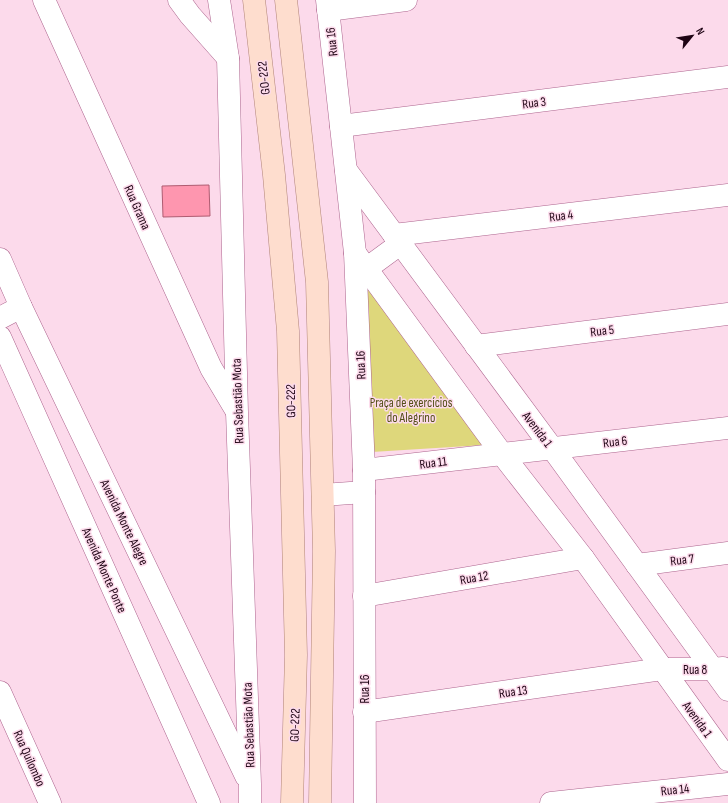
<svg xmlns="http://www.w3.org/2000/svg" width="728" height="803" font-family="'Sofia Sans Condensed',sans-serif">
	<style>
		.green { fill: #ded77b }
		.building { fill: #fe96af; stroke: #af5c71 }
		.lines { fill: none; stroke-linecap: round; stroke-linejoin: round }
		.minor-casing { stroke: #ad648e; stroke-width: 23 }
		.major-casing { stroke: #b08378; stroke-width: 23 }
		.minor { stroke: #fff; stroke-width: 22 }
		.major { stroke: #feddce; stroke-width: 22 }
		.labels { text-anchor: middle; stroke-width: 3; stroke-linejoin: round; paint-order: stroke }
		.street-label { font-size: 13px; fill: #1e0414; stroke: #fcdaeb }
		.park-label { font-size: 13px; fill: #545018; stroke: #fcdaeb }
	</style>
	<rect width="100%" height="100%" fill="#fcdaeb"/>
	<path class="green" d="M366 278 484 445 372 452Z"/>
	<path class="building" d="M209 185 210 216 163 217 162 186Z"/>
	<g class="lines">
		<defs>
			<g id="minor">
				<path d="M44 0 211 368 236 410"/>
				<path d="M179 0 190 15 228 58"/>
				<path d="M219 0 228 58 237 412 250 784V803"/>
				<path d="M327 0 355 253 364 470 365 803"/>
				<path d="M328 10 406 0"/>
				<path d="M341 126 728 77"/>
				<path d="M346 170 552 448 728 690"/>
				<path d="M394 235 728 195"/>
				<path d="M355 253 502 454 583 558 728 760"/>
				<path d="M0 259 21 307 246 776"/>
				<path d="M366 269 400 244"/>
				<path d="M0 318 21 307"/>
				<path d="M0 337 209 803"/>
				<path d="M476 346 728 314"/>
				<path d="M364 470 728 428"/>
				<path d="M323 495 364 492"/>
				<path d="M637 565 728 553"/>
				<path d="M364 596 583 558"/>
				<path d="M0 692 50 803"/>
				<path d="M364 712 662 669H713L723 668"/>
				<path d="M551 803 728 784"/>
			</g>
			<g id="major">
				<path d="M254 0 274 175 288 331 296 655 292 803"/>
				<path d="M286 0 317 282 324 551 320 803"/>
			</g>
		</defs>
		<use href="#minor" class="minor-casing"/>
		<use href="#major" class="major-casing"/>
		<use href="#minor" class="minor"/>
		<use href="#major" class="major"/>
	</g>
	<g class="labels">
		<g class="street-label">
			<text transform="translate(331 42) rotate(-96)" y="5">Rua 16</text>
			<text transform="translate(263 78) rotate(-96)" y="5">GO-222</text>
			<text transform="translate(534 102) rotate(-7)" y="5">Rua 3</text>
			<text transform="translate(138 207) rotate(66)" y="5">Rua Grama</text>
			<text transform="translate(561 215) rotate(-7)" y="5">Rua 4</text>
			<text transform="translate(602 330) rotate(-7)" y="5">Rua 5</text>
			<text transform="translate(360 365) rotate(-92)" y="5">Rua 16</text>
			<text transform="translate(237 401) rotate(-92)" y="5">Rua Sebastião Mota</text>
			<text transform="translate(290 401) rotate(-91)" y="5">GO-222</text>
			<text transform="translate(538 429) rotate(53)" y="5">Avenida 1</text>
			<text transform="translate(615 441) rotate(-7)" y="5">Rua 6</text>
			<text transform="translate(433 462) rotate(-7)" y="5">Rua 11</text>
			<text transform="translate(125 522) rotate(64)" y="5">Avenida Monte Alegre</text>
			<text transform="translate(682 559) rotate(-7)" y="5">Rua 7</text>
			<text transform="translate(105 570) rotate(66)" y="5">Avenida Monte Ponte</text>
			<text transform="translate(474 577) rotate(-10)" y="5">Rua 12</text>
			<text x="695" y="674">Rua 8</text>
			<text transform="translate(364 689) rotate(-90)" y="5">Rua 16</text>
			<text transform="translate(513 691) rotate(-8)" y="5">Rua 13</text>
			<text transform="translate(698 719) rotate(54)" y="5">Avenida 1</text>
			<text transform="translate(248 725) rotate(-92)" y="5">Rua Sebastião Mota</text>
			<text transform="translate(294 725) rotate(-88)" y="5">GO-222</text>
			<text transform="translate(30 758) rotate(66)" y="5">Rua Quilombo</text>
			<text transform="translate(675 789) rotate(-6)" y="5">Rua 14</text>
		</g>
		<g class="park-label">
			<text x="411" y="407">Praça de exercícios<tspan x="411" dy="15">do Alegrino</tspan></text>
		</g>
	</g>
	<g transform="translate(692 36) rotate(60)" stroke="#fcdaeb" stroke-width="3" paint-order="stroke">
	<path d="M0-3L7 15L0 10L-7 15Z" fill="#1e0414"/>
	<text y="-6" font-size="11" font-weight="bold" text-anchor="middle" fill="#1e0414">N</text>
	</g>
</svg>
